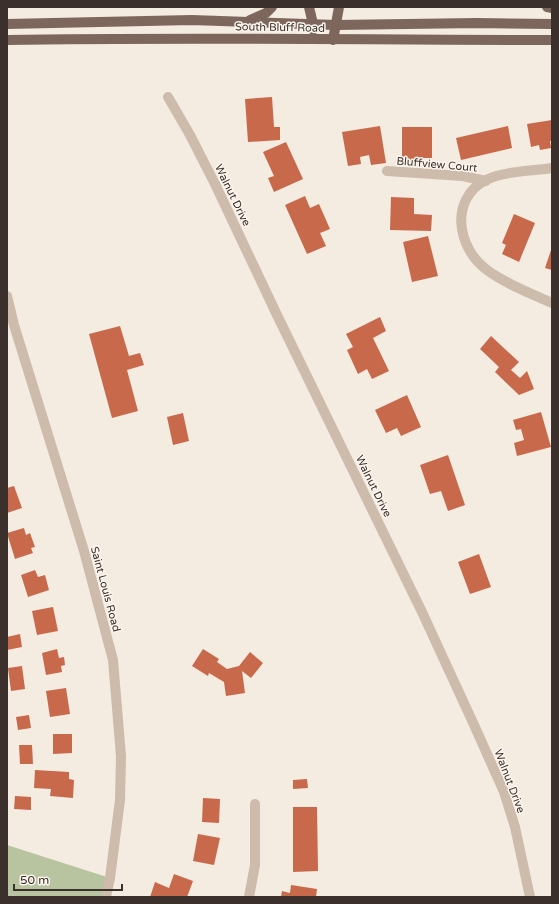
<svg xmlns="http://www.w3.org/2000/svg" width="559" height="904" font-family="'Varela Round',sans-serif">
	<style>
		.green { fill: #b8c4a0 }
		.building { fill: #c8694b }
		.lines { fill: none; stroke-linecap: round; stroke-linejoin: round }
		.minor { stroke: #cdbbac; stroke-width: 10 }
		.tertiary { stroke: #cdbbac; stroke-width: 10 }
		.primary { stroke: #7d675c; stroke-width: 10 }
		.labels { text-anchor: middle; stroke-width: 3; stroke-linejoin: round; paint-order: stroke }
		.street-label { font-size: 11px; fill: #3b302b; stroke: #fbf5ee }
	</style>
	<rect width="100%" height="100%" fill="#f4ebe1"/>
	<path class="green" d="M7 845 110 878 106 897H7Z"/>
	<g class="building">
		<path d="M272 97 274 127H280V140L248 142 245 99Z"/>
		<path d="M552 120V141H550L551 148 540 150 539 145 531 147 527 124Z"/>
		<path d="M380 126 386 163 371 165 369 155 360 157 361 164 348 166 342 132Z"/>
		<path d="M508 126 512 148 461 160 456 138Z"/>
		<path d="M402 127H432V158H415V164H402Z"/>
		<path d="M286 142 303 179 274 192 268 178 274 176 263 152Z"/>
		<path d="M305 196 310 208 319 204 330 229 320 233 326 246 307 254 285 205Z"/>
		<path d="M391 197 414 198V214L432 215 431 231 390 230Z"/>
		<path d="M514 214 535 223 519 262 502 254 506 245 502 243Z"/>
		<path d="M428 236 438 276 412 282 403 242Z"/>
		<path d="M552 247V270L545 268Z"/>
		<path d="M380 317 386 331 373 338 389 371 372 379 367 369 358 374 347 350 353 347 346 334Z"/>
		<path d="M120 326 129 356 140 353 144 365 127 370 138 411 112 418 89 334Z"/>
		<path d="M491 336 519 362 511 370 520 378 527 371 534 389 519 395 495 372 499 367 480 349Z"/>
		<path d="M407 395 421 427 401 436 397 428 386 433 375 410Z"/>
		<path d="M541 412 551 447 517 456 514 443 524 440 521 429 516 430 513 420Z"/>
		<path d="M183 413 189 441 173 445 167 417Z"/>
		<path d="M448 455 465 505 448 511 441 491 430 494 420 465Z"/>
		<path d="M14 486 22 508 7 513V488Z"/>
		<path d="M24 528 26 535 30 533 35 547 31 548 33 553 15 559 7 533Z"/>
		<path d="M479 554 491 587 470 594 458 562Z"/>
		<path d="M35 570 38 577 45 575 49 590 28 597 21 575Z"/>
		<path d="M53 607 58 631 37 635 32 611Z"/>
		<path d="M20 634 22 647 7 650V637Z"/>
		<path d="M57 649 59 658 64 657 65 665 61 666 62 672 46 675 42 653Z"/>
		<path d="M203 649 219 659 217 662 227 669 239 666 250 652 263 663 251 678 242 671 245 693 226 696 224 682 209 673 208 676 192 666Z"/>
		<path d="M22 666 25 689 11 691 8 668Z"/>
		<path d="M66 688 70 714 50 717 46 691Z"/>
		<path d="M29 715 31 728 18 730 16 717Z"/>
		<path d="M53 734H72V753L53 754Z"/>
		<path d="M19 745H32L33 764H20Z"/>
		<path d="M35 770 69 772V779L74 780 73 798 50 796 51 789 34 788Z"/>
		<path d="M307 779 308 788 293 789V780Z"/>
		<path d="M15 796 31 797V810L14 809Z"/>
		<path d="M203 798 220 799 219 823 202 822Z"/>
		<path d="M293 807H317L318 871 293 872Z"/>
		<path d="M198 834 220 838 214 865 193 861Z"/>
		<path d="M174 874 193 881 187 897H150L155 882 169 888Z"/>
		<path d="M291 885 317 889 316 897H281L282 891 290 893Z"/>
	</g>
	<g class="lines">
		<g class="minor">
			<path d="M168 97 190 135 215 184 277 315 422 612 475 727 504 792 515 827 530 897"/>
			<path d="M552 168C531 171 505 171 486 180 449 199 457 248 487 270 506 284 530 293 552 303"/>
			<path d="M387 171 463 176 486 181"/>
			<path d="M249 897 255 865V804"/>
		</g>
		<path class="tertiary" d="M7 296 14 325 84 551 113 660 121 756 120 800 110 878 106 897"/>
		<g class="primary">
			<path d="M309 7 313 24V30"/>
			<path d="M547 7 552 8"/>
			<path d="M250 20 266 13 272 7"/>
			<path d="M7 24 192 20 336 25 477 23 552 24"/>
			<path d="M7 40C189 37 370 40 552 40"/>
			<path d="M333 40 339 7"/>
		</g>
	</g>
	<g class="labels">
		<g class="street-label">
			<text transform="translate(280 27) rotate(1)" y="4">South Bluff Road</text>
			<text transform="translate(437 164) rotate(5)" y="4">Bluffview Court</text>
			<text transform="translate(233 195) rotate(64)" y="4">Walnut Drive</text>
			<text transform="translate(374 486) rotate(64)" y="4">Walnut Drive</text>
			<text transform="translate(106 589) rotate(75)" y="4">Saint Louis Road</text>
			<text transform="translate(510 781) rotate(69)" y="4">Walnut Drive</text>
		</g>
	</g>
	<rect width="559" height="904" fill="none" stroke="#3b302b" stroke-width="16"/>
	<path d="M14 884v6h108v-6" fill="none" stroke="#3b302b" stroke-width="2"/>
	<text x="20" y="884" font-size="12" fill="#3b302b" stroke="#fbf5ee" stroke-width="3" paint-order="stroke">50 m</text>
</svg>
